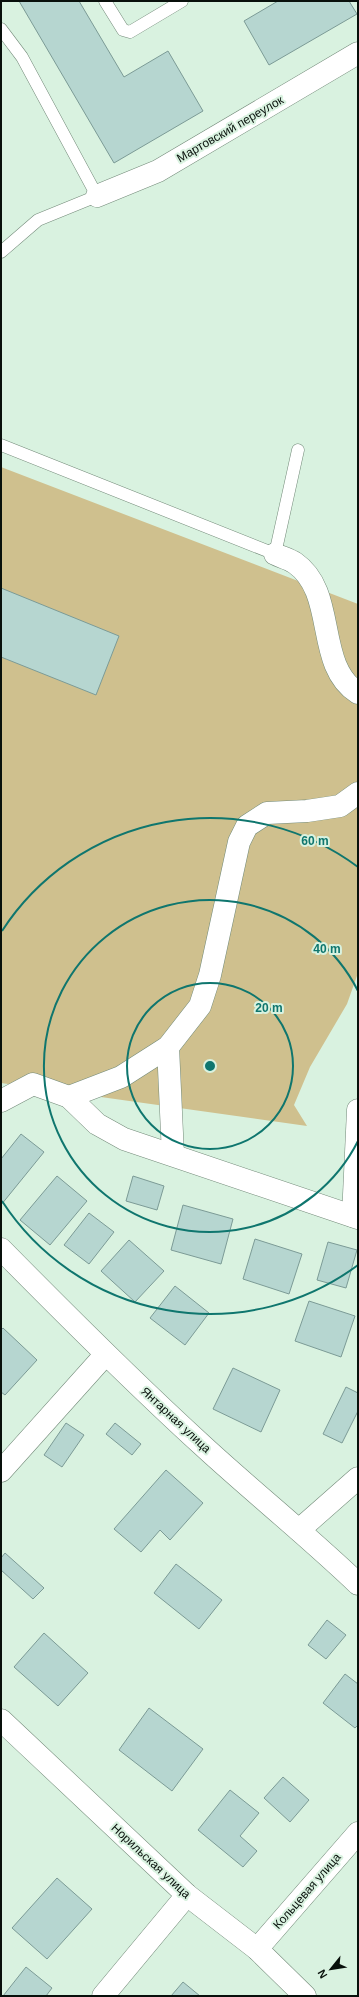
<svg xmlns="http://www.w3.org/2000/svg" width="359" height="1997" font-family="Helvetica,sans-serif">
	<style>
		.green { fill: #cfc08e }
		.building { fill: #b6d6d0; stroke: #7c9b96 }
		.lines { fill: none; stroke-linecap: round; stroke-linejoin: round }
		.service-casing { stroke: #738a79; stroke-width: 13 }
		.minor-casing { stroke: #738a79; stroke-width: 23 }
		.service { stroke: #fff; stroke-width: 12 }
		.minor { stroke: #fff; stroke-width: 22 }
		.ring { fill: none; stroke: #0f766e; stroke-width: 2 }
		.labels { text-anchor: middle; stroke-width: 4; stroke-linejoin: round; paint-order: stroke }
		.street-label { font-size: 12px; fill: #08100b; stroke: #d9f2e0 }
		.centre { fill: #0f766e; stroke: #d9f2e0; stroke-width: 2 }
		.ring-label { font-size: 12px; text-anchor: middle; font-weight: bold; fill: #0f766e; stroke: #d9f2e0; stroke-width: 4; stroke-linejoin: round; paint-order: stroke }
	</style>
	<rect width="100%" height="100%" fill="#d9f2e0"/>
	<path class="green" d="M1 467 358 604V973L347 1004 310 1067 294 1105 307 1126 1 1083Z"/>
	<g class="building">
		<path d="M19 1H79L124 77 168 51 203 111 114 163Z"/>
		<path d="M278 1H349L357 14 269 65 244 21Z"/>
		<path d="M1 588 119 636 96 695 1 657Z"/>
		<path d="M21 1134 44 1152 1 1205V1159Z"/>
		<path d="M57 1176 87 1201 50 1245 20 1220Z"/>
		<path d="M133 1176 164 1186 157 1210 126 1201Z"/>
		<path d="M183 1205 233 1219 221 1264 171 1250Z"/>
		<path d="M89 1213 114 1232 89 1264 64 1245Z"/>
		<path d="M255 1239 302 1254 289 1294 243 1279Z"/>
		<path d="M129 1240 164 1271 135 1302 101 1271Z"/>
		<path d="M328 1242 357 1250 346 1288 317 1280Z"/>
		<path d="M175 1286 209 1313 185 1345 150 1318Z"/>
		<path d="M309 1301 355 1316 341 1357 295 1341Z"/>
		<path d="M3 1328 37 1360 5 1395 1 1392V1330Z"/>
		<path d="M233 1368 280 1390 261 1432 213 1409Z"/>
		<path d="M346 1387 358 1393V1411L342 1443 323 1434Z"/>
		<path d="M66 1423 84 1435 62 1467 44 1455Z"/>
		<path d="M115 1423 141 1444 132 1455 106 1434Z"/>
		<path d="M166 1470 203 1503 170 1540 160 1530 141 1552 114 1529Z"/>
		<path d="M5 1553 44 1588 33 1599 1 1570V1558Z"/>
		<path d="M176 1564 222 1600 199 1629 154 1593Z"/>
		<path d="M327 1620 346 1635 326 1659 308 1645Z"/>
		<path d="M44 1633 88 1673 58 1706 14 1667Z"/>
		<path d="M345 1674 358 1684V1725L355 1728 323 1703Z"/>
		<path d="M149 1708 203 1749 172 1791 119 1750Z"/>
		<path d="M283 1777 309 1800 290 1822 264 1798Z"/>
		<path d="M230 1790 259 1813 240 1836 257 1851 243 1867 198 1830Z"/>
		<path d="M57 1878 92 1909 47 1959 12 1928Z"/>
		<path d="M26 1967 52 1988 46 1996H3Z"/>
		<path d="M183 1982 200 1996H171Z"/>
	</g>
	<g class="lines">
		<defs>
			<g id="service">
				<path d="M105 1 123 30 130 32 182 1"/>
				<path d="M1 29 22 57 97 196 38 220 1 252"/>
				<path d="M1 445 275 554 298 450"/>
			</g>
			<g id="minor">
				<path d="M97 196 158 171 358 53"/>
				<path d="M275 554C281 557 289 559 295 563 338 593 314 665 358 693"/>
				<path d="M168 1047 173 1155"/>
				<path d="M69 1097 121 1077 168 1047 200 1006 210 975 239 842 247 826 267 813 307 811 340 806 358 793"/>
				<path d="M1 1101 33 1084 69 1097 97 1124 124 1139 358 1218"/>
				<path d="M353 1216 358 1110"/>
				<path d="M1 1249C67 1316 133 1382 202 1445 253 1492 308 1536 358 1584"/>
				<path d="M1 1471 105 1355"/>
				<path d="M299 1530 358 1478"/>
				<path d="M1 1720 187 1895 257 1949 305 1996"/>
				<path d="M257 1949 358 1833"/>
				<path d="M103 1996 187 1895"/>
			</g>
		</defs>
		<use href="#service" class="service-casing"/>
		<use href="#minor" class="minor-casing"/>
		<use href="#service" class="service"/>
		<use href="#minor" class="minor"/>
	</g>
	<g class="ring">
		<circle cx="210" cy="1066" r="83"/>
		<path d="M358 1141A166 166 0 1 1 358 991"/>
		<path d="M358 1265A248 248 0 0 1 2 1201M2 931A248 248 0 0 1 358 867"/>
	</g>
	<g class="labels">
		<g class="street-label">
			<text transform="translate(230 129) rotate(-30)" y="4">Мартовский переулок</text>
			<text transform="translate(176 1420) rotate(43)" y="4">Янтарная улица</text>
			<text transform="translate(151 1861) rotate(43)" y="4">Норильская улица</text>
			<text transform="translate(307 1891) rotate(-49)" y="4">Кольцевая улица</text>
		</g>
	</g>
	<circle cx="210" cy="1066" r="6" class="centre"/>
	<g class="ring-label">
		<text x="315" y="845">60 m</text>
		<text x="327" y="953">40 m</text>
		<text x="269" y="1012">20 m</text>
	</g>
	<rect width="359" height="1997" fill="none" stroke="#08100b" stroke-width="4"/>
	<g transform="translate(331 1969) rotate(240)" stroke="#d9f2e0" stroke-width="3" paint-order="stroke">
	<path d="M0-3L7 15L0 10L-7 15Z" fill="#08100b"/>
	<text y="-6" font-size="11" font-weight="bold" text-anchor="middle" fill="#08100b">N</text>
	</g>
</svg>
